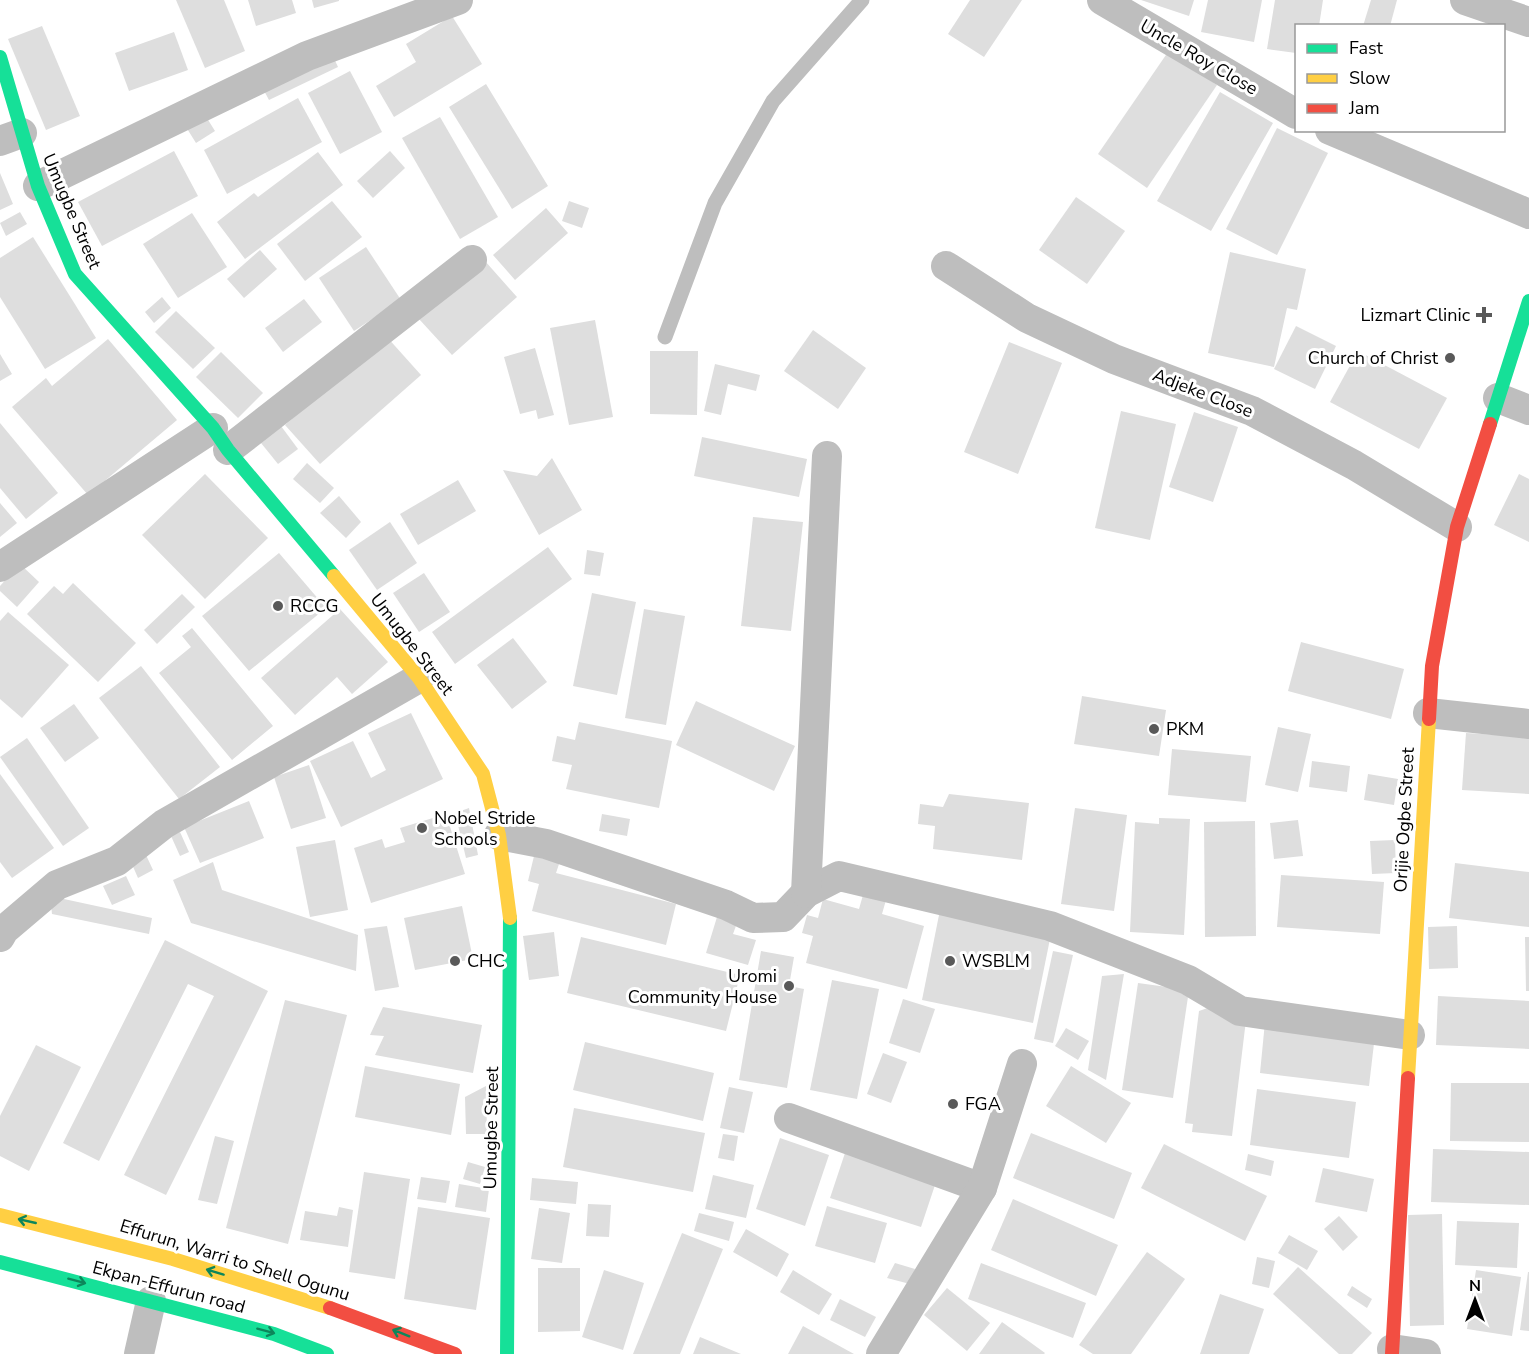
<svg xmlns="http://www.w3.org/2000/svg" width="1529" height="1354" font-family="'Nunito Sans',sans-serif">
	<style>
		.building { fill: #dedede }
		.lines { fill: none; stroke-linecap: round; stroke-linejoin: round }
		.lane { stroke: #bebebe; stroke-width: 15 }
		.street { stroke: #bebebe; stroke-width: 30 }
		.fast { stroke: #16e098; stroke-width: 14 }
		.slow { stroke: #ffcf43; stroke-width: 14 }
		.jam { stroke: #f24e42; stroke-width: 14 }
		.oneway { stroke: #0d865b }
		.poi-dot { fill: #595959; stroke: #fff; stroke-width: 2 }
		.labels { text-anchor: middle; stroke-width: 6; stroke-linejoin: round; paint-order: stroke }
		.street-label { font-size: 18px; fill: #000; stroke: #fff }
		.poi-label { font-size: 18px; fill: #000; stroke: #fff; text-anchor: start }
	</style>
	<rect width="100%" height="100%" fill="#fff"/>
	<g class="building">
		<path d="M176 0H224L245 51 205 68Z"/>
		<path d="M248 0H292L296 13 256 26Z"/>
		<path d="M312 0H339V1L314 8Z"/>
		<path d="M970 0H1022L984 57 948 34Z"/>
		<path d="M1141 0H1194L1189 16Z"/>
		<path d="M1208 0H1262L1254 42 1201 32Z"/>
		<path d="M1275 0H1323L1319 26H1296V53L1267 49Z"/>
		<path d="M1371 0H1397L1390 26H1363Z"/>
		<path d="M452 16 482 64 394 117 376 86 416 62 406 44Z"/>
		<path d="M42 26 80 116 46 130 8 39Z"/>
		<path d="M174 32 188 70 129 91 115 53Z"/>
		<path d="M331 52 338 67 269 100 261 85Z"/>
		<path d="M1168 52 1217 85 1147 188 1098 154Z"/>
		<path d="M350 71 382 132 340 154 308 93Z"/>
		<path d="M486 84 548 186 512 209 449 107Z"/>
		<path d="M1220 92 1273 123 1211 231 1157 201Z"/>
		<path d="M298 98 322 142 227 194 204 150Z"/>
		<path d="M205 115 215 131 196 143 186 127Z"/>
		<path d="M440 117 498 217 460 239 402 138Z"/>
		<path d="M1277 128 1328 153 1277 255 1226 229Z"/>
		<path d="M174 151 198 196 102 246 78 202Z"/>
		<path d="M390 151 405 168 373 198 357 181Z"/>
		<path d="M318 152 343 185 245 259 217 222 254 193 258 197Z"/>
		<path d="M0 173 13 204 0 210Z"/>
		<path d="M1076 197 1125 231 1087 284 1039 250Z"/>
		<path d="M332 201 362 237 305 281 277 244Z"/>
		<path d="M569 201 589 208 582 228 562 221Z"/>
		<path d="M546 208 568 233 515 280 493 255Z"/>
		<path d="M20 212 27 224 6 236 0 223Z"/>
		<path d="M192 213 227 267 178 298 143 244Z"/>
		<path d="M33 237 96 338 45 369 0 297V258Z"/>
		<path d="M366 247 401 300 354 331 319 278Z"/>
		<path d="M260 250 277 269 244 298 227 279Z"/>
		<path d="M1230 252 1306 269 1297 310 1287 308 1274 367 1208 353Z"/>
		<path d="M485 261 517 297 452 355 419 319Z"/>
		<path d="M162 297 171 308 154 323 145 312Z"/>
		<path d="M304 299 322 322 283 352 265 328Z"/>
		<path d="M176 311 215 348 193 369 155 332Z"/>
		<path d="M595 320 613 417 569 425 550 328Z"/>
		<path d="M1296 326 1336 346 1315 389 1274 369Z"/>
		<path d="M813 330 866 368 838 409 784 371Z"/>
		<path d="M386 336 421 375 320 464 285 425Z"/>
		<path d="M108 339 177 420 88 495 12 407 46 378 52 386Z"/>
		<path d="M1009 342 1062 363 1018 474 964 452Z"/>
		<path d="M535 348 554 415 538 419 536 410 520 414 504 357Z"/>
		<path d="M650 351H698L697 415 650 414Z"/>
		<path d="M1358 351 1447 398 1419 449 1330 402Z"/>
		<path d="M221 352 263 393 238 418 196 377Z"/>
		<path d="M0 354 12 374 0 381Z"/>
		<path d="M715 364 760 375 756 391 728 384 721 415 704 411Z"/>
		<path d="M1121 411 1176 424 1150 540 1095 528Z"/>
		<path d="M1194 412 1238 427 1213 502 1169 487Z"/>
		<path d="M278 422 298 449 278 464 257 438Z"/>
		<path d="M0 423 58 493 26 519 0 488Z"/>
		<path d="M702 437 807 459 799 497 694 476Z"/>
		<path d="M552 458 582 510 539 535 503 470 537 476Z"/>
		<path d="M307 463 334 488 320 503 293 479Z"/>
		<path d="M205 474 268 538 205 599 142 535Z"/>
		<path d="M1519 474 1529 479V542L1494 525Z"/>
		<path d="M458 480 476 511 418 545 400 514Z"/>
		<path d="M339 496 361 522 346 538 320 513Z"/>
		<path d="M0 503 17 523 0 537Z"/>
		<path d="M753 517 803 522 791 631 741 626Z"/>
		<path d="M390 522 417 563 377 590 349 550Z"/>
		<path d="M548 547 572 579 455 664 432 632Z"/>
		<path d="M587 550 604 553 600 576 584 574Z"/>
		<path d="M279 553 326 608 249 671 202 616Z"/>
		<path d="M20 564 39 582 17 607 0 591V586Z"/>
		<path d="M424 573 450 612 419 632 393 593Z"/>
		<path d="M73 583 136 643 98 682 27 614 54 586 63 594Z"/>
		<path d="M592 593 636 602 617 695 573 686Z"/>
		<path d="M182 594 195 607 157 644 144 630Z"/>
		<path d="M340 609 388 662 352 694 337 677 295 715 261 678Z"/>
		<path d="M644 609 685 616 666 725 625 718Z"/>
		<path d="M8 612 69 665 22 718 0 699V621Z"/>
		<path d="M192 628 273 726 232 760 159 673 191 647 182 636Z"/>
		<path d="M513 638 547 682 512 709 477 665Z"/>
		<path d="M1301 642 1404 669 1391 719 1288 691Z"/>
		<path d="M141 666 220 767 179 799 99 698Z"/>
		<path d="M1082 696 1166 710 1159 756 1074 744Z"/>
		<path d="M696 701 795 746 774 791 676 745Z"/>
		<path d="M74 704 99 738 65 762 40 728Z"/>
		<path d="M411 713 443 779 341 827 310 761 353 741 371 778 386 770 368 733Z"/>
		<path d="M579 722 672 741 659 808 566 789 572 765 552 761 557 736 575 740Z"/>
		<path d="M1278 727 1311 734 1298 792 1265 785Z"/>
		<path d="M1466 733 1529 737V794L1462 790Z"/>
		<path d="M27 738 89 828 63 846 0 757Z"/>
		<path d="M1172 749 1251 756 1246 802 1168 795Z"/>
		<path d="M1312 761 1350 766 1347 792 1309 787Z"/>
		<path d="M309 765 326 818 291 829 274 777Z"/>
		<path d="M0 774 54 848 12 878 0 862Z"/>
		<path d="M1368 774 1398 779 1394 805 1364 800Z"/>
		<path d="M949 794 1029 803 1022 860 933 849 935 826 918 824 920 804 943 807Z"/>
		<path d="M249 801 264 838 200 863 184 827Z"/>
		<path d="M469 808 478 855 466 858 455 813Z"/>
		<path d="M1075 808 1127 815 1114 911 1061 904Z"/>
		<path d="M446 814 465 874 371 903 354 848 382 839 385 848 405 842 400 828Z"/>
		<path d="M602 814 630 819 627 836 599 831Z"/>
		<path d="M1159 818 1190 819 1184 935 1130 932 1135 822 1159 824Z"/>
		<path d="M1298 820 1303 856 1274 859 1270 823Z"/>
		<path d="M1255 821 1256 936 1205 937 1204 822Z"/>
		<path d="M180 832 189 852 180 856 171 836Z"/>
		<path d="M335 840 348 910 310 917 296 847Z"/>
		<path d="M1395 840 1396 873 1372 874 1370 841Z"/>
		<path d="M535 852 561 858 556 873 676 904 666 945 532 911 539 884 528 881Z"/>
		<path d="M146 855 153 870 138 878 131 862Z"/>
		<path d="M213 862 222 890 358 935 356 971 191 923 173 880Z"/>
		<path d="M1455 863 1529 872V927L1449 918Z"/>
		<path d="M1281 875 1384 882 1380 934 1277 927Z"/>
		<path d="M126 876 135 895 112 905 103 886Z"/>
		<path d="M863 895 886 900 882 914 924 926 907 989 806 963 813 936 802 933 807 915 818 918 823 899 859 909Z"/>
		<path d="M50 896 152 918 149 934 52 914Z"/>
		<path d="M941 905 1052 929 1033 1023 922 1000Z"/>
		<path d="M462 906 473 959 415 970 404 918Z"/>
		<path d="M717 917 737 923 733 934 756 940 748 965 706 953Z"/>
		<path d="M387 926 399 987 375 991 364 929Z"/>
		<path d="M1457 926 1458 968 1429 969 1428 927Z"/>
		<path d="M554 932 559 976 529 980 523 936Z"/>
		<path d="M581 937 740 975 726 1031 567 993Z"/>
		<path d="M1525 937H1529V991H1526Z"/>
		<path d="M165 940 268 991 166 1195 124 1175 214 996 188 984 99 1161 63 1143Z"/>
		<path d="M761 951 794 957 789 986 804 989 787 1088 739 1080Z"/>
		<path d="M1053 951 1073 955 1053 1043 1034 1039Z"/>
		<path d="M1124 974 1106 1080 1088 1070 1102 976Z"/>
		<path d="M832 980 879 989 857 1099 810 1090Z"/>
		<path d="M1138 983 1189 990 1173 1098 1122 1090Z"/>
		<path d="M1438 996 1529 1001V1049L1436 1045Z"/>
		<path d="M903 999 935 1009 920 1053 889 1043Z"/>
		<path d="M285 1000 347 1015 288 1244 226 1228Z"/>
		<path d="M1219 1004 1246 1020 1232 1136 1192 1132 1193 1124 1185 1123 1199 1011Z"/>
		<path d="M383 1007 482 1025 473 1073 375 1055 384 1036 370 1035Z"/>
		<path d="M1265 1022 1375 1035 1369 1086 1260 1073Z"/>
		<path d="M1066 1028 1089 1041 1078 1060 1055 1046Z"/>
		<path d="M585 1042 714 1073 703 1121 573 1090Z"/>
		<path d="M36 1045 81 1067 29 1171 0 1156V1116Z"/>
		<path d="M883 1053 907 1062 891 1103 867 1094Z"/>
		<path d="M365 1066 460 1084 451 1135 355 1117Z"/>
		<path d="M1071 1066 1131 1103 1106 1143 1046 1106Z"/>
		<path d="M1451 1083H1529V1142L1450 1141Z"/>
		<path d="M486 1086 487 1134H466L465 1097Z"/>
		<path d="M729 1087 753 1092 744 1133 720 1128Z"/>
		<path d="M1257 1089 1356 1102 1349 1158 1250 1145Z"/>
		<path d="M574 1108 705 1133 693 1192 563 1167Z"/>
		<path d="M1031 1133 1132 1173 1114 1219 1013 1178Z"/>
		<path d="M723 1134 738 1136 734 1161 718 1158Z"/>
		<path d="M215 1136 234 1141 217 1204 198 1200Z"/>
		<path d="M780 1138 829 1155 805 1226 756 1209Z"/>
		<path d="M1164 1144 1267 1196 1245 1241 1141 1188Z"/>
		<path d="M1433 1149 1529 1152V1205L1431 1202Z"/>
		<path d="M845 1153 936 1182 921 1227 830 1198Z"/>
		<path d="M1248 1154 1274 1161 1271 1176 1245 1170Z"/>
		<path d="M468 1162 485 1167 480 1184 463 1179Z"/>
		<path d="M1323 1168 1374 1179 1367 1212 1315 1202Z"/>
		<path d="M364 1172 410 1179 395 1279 349 1272Z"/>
		<path d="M713 1175 754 1185 746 1218 705 1209Z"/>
		<path d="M421 1177 450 1181 446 1203 417 1199Z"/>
		<path d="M532 1178 578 1182 576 1204 530 1200Z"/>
		<path d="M459 1184 489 1189 486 1212 455 1207Z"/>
		<path d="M1013 1199 1118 1245 1096 1296 991 1250Z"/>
		<path d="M588 1204 611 1205 609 1237 586 1236Z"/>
		<path d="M827 1206 887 1223 875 1263 815 1246Z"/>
		<path d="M339 1207 353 1210 348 1247 300 1240 305 1211 337 1216Z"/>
		<path d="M418 1207 490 1218 476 1310 404 1299Z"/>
		<path d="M539 1208 570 1213 562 1263 531 1259Z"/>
		<path d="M699 1213 734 1222 729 1241 694 1231Z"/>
		<path d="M1442 1214 1444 1325 1410 1326 1408 1215Z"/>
		<path d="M1339 1216 1358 1237 1343 1251 1324 1229Z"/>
		<path d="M1457 1221 1519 1223 1517 1268 1455 1265Z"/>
		<path d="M746 1229 789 1254 777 1277 733 1252Z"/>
		<path d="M682 1233 723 1249 680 1354H633Z"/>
		<path d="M1289 1235 1318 1251 1307 1270 1278 1253Z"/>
		<path d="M1147 1252 1185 1279 1131 1354H1093L1079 1345Z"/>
		<path d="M1257 1257 1275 1261 1269 1288 1252 1284Z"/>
		<path d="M895 1263 915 1269 910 1284 887 1278Z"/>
		<path d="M981 1263 1086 1303 1073 1338 968 1299Z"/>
		<path d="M1298 1267 1372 1333 1352 1354H1339L1273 1294Z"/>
		<path d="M538 1268H580V1331L538 1332Z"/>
		<path d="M604 1270 644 1283 623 1350 582 1337Z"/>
		<path d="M793 1270 832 1294 819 1315 780 1292Z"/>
		<path d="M1476 1270 1521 1277 1512 1336 1467 1329Z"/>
		<path d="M1528 1272H1529V1331L1520 1330Z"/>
		<path d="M1352 1286 1372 1299 1367 1308 1347 1295Z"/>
		<path d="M947 1288 990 1323 967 1351 924 1315Z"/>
		<path d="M1220 1294 1264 1309 1249 1354H1200Z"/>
		<path d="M840 1299 876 1317 865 1337 830 1320Z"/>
		<path d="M1002 1322 1045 1353 1044 1354H979Z"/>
		<path d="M803 1326 854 1354H788Z"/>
		<path d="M700 1337 741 1354H693Z"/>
	</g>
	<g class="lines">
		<path class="lane" d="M665 337 715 203 773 101 862 0"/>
		<g class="street">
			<path d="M1102 0 1296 114"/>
			<path d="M1465 0 1529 22"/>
			<path d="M1330 130 1529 214"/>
			<path d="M0 141 22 133"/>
			<path d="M38 186 307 56 458 0"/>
			<path d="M946 266 1027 318 1114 359 1252 411 1354 465 1457 527"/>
			<path d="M1498 398 1529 410"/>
			<path d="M228 450 472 260"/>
			<path d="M0 567 213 428"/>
			<path d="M1428 713 1529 724"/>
			<path d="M499 835 546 844 726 905 753 918 783 917 806 893 839 876 1050 926 1188 980 1240 1011 1410 1035"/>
			<path d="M806 893 827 456"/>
			<path d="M0 937 4 930 57 885 117 861 164 824 419 678"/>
			<path d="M789 1118 982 1188"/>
			<path d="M1392 1349 1426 1354"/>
			<path d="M139 1354 151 1301"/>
			<path d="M881 1354 982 1188 1022 1064"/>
		</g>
		<g class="fast">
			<path d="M0 57 38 186 75 274 213 428 228 450 334 576"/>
			<path d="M1490 424 1529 301"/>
			<path d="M0 1262 274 1334 327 1354"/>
			<path d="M507 1354 510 918"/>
		</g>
		<g class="slow">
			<path d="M334 576 419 678 483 774 499 835 510 918"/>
			<path d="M1408 1078 1429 719"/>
			<path d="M0 1215 173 1259 330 1308"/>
		</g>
		<g class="jam">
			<path d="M1429 719 1432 666 1457 527 1490 424"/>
			<path d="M330 1308 455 1354"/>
			<path d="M1392 1354 1408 1078"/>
		</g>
	</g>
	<defs><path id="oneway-shaft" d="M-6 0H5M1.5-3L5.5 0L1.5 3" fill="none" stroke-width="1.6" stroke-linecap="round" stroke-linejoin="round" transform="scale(1.5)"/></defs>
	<g class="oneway">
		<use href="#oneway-shaft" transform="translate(27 1221) rotate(-167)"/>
		<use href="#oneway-shaft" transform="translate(215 1272) rotate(-163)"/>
		<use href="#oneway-shaft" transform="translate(77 1281) rotate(15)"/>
		<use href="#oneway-shaft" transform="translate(266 1331) rotate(15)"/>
		<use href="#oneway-shaft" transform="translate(401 1333) rotate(-158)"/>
	</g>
	<g class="poi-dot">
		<path d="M1481 306h6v6h6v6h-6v6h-6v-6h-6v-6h6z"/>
		<circle cx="1450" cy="358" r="6"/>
		<circle cx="278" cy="606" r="6"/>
		<circle cx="1154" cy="729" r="6"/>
		<circle cx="422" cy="828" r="6"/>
		<circle cx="455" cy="961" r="6"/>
		<circle cx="950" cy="961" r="6"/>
		<circle cx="789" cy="986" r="6"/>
		<circle cx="953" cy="1104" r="6"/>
	</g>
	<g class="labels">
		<g class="street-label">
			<text transform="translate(1199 57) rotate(30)" y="6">Uncle Roy Close</text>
			<text transform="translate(72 211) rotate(67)" y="6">Umugbe Street</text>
			<text transform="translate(1203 393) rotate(21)" y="6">Adjeke Close</text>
			<text transform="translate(412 644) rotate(52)" y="6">Umugbe Street</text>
			<text transform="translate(1404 820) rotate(-87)" y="6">Orijie Ogbe Street</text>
			<text transform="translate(491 1128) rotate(-89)" y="6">Umugbe Street</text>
			<text transform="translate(235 1260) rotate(17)" y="6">Effurun, Warri to Shell Ogunu</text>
			<text transform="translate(169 1287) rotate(15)" y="6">Ekpan-Effurun road</text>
		</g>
		<g class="poi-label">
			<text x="1470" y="321" text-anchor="end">Lizmart Clinic</text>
			<text x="1438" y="364" text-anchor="end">Church of Christ</text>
			<text x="290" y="612">RCCG</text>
			<text x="1166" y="735">PKM</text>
			<text x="434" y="824">Nobel Stride<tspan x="434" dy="21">Schools</tspan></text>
			<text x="467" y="967">CHC</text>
			<text x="962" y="967">WSBLM</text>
			<text x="777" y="982" text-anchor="end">Uromi<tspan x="777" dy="21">Community House</tspan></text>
			<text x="965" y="1110">FGA</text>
		</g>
	</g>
	<rect x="1295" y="24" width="210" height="108" fill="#ffffff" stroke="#999999" stroke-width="1.5"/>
	<rect x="1307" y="44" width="30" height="9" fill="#16e098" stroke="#999999" stroke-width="1.5"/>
	<text x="1349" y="54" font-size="18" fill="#000000">Fast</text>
	<rect x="1307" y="74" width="30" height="9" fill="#ffcf43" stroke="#999999" stroke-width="1.5"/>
	<text x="1349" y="84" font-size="18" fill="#000000">Slow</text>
	<rect x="1307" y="104" width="30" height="9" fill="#f24e42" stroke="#999999" stroke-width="1.5"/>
	<text x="1349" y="114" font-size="18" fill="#000000">Jam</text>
	<g transform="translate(1475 1300)" stroke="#ffffff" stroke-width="4.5" paint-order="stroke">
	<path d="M0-4.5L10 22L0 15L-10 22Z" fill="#000000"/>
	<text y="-9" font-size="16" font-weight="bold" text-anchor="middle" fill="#000000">N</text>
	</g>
</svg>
